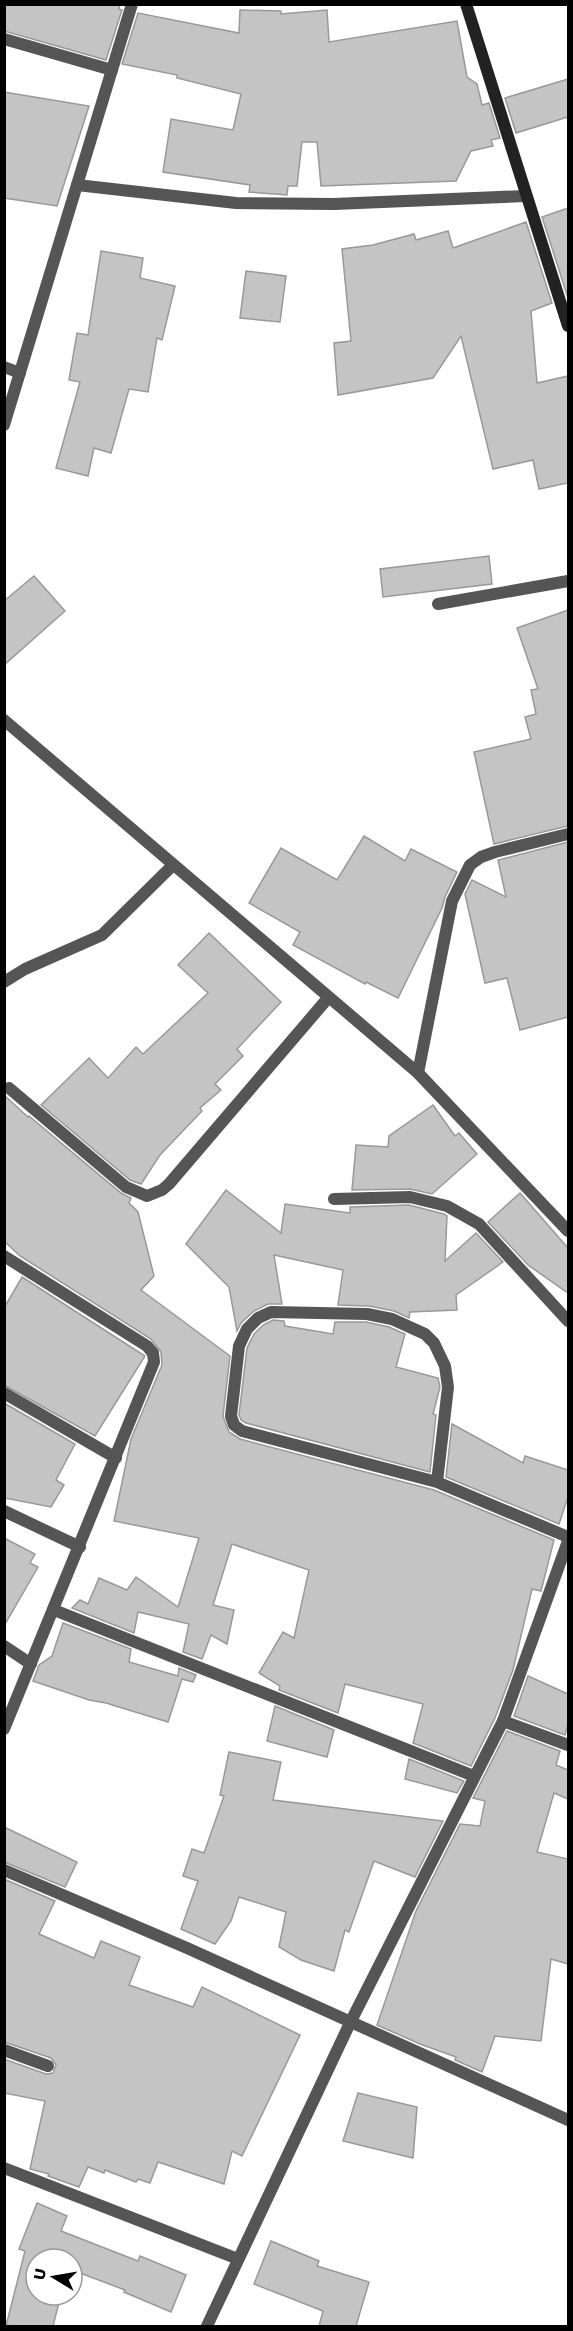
<svg xmlns="http://www.w3.org/2000/svg" width="573" height="2331" font-family="'Work Sans',sans-serif">
	<style>
		.building { fill: #c4c4c4; stroke: #999; stroke-width: 1.5 }
		.lines { fill: none; stroke-linecap: round; stroke-linejoin: round }
		.lane { stroke: #555; stroke-width: 12 }
		.street { stroke: #555; stroke-width: 12 }
		.secondary { stroke: #222; stroke-width: 12 }
	</style>
	<rect width="100%" height="100%" fill="#fff"/>
	<g class="building">
		<path d="M4 4H120L119 9 122 10 106 60 4 31Z"/>
		<path d="M240 10 281 11V14L327 10 329 42 457 21 467 77 477 84 482 105 489 103 500 138 491 140 493 146 471 151 456 181 321 186 317 142H302L297 186H288L287 195 249 192 250 185 163 172 171 119 233 130 241 94 177 78V75L122 64 138 13 239 33Z"/>
		<path d="M568 79V117L516 133 505 98Z"/>
		<path d="M4 92 89 106 57 206 4 198Z"/>
		<path d="M568 208V298L542 217Z"/>
		<path d="M526 222 552 303 531 311 537 383 568 376V483L539 489 533 460 493 469 461 336 433 378 338 395 334 343 351 341 342 249 373 245 414 234 416 240 448 231 453 248Z"/>
		<path d="M101 251 143 258 140 278 175 286 162 340 157 338 148 392 129 389 111 453 94 448 88 476 56 468 80 382 69 380 77 333 88 335Z"/>
		<path d="M246 271 286 276 280 322 240 318Z"/>
		<path d="M489 556 492 584 383 597 380 569Z"/>
		<path d="M34 576 65 611 4 665V601Z"/>
		<path d="M568 610V826L494 844 474 752 531 739 525 717 536 714 531 690 538 689 517 628Z"/>
		<path d="M364 836 405 861 411 849 457 872 445 897 442 908 398 998 366 982 365 984 293 945 300 932 249 903 281 848 337 880Z"/>
		<path d="M568 842V1017L520 1030 507 978 485 983 465 894 472 880 506 897 498 860Z"/>
		<path d="M209 933 281 1002 237 1049 243 1056 215 1084 221 1090 200 1108 202 1111 160 1155 141 1184 130 1180 41 1105 89 1058 108 1078 136 1047 143 1054 208 993 178 965Z"/>
		<path d="M4 1095 28 1117 29 1116 121 1193 131 1198 129 1203 138 1212 154 1276 141 1290 230 1356 223 1416 229 1432 240 1439 434 1490 554 1540 541 1591 532 1589 513 1670 495 1718 471 1766 413 1743 423 1704 345 1684 338 1713 279 1690 280 1686 259 1673 283 1632 294 1638 309 1570 232 1544 213 1605 234 1610 227 1644 211 1635 202 1659 183 1652 189 1624 138 1612 134 1633 72 1608 80 1600 88 1604 99 1578 127 1590 136 1577 178 1607 199 1538 114 1521 131 1439 162 1365 161 1352 151 1339 20 1256 4 1241Z"/>
		<path d="M433 1105 455 1136 459 1133 477 1154 432 1194 410 1189 352 1190 356 1145 388 1147 389 1136Z"/>
		<path d="M226 1190 281 1233 285 1204 350 1213V1207L409 1205 444 1214 447 1216 445 1261 476 1233 503 1262 456 1295 457 1310 410 1312 409 1318 394 1311 369 1306 338 1305 343 1270 274 1255 282 1304H268L254 1311 241 1323 237 1331 229 1287 186 1244Z"/>
		<path d="M520 1193 568 1248V1293L528 1265 488 1222Z"/>
		<path d="M22 1277 145 1356 95 1436 4 1385V1308Z"/>
		<path d="M273 1320 284 1321 285 1326 333 1334 335 1322H366L389 1327 405 1334 396 1367 438 1378 440 1387 433 1414 436 1415 430 1472 246 1423 241 1420 239 1415 247 1348 254 1334 263 1325Z"/>
		<path d="M4 1403 75 1444 56 1480 64 1485 51 1507 4 1498Z"/>
		<path d="M452 1424 523 1463 525 1456 568 1470V1497L559 1524 446 1477Z"/>
		<path d="M4 1538 35 1554 30 1563 38 1567 4 1626Z"/>
		<path d="M63 1623 131 1649 129 1662 178 1676 179 1668 196 1675 193 1682 182 1679 168 1722 106 1703 89 1700 33 1681 39 1665 52 1656Z"/>
		<path d="M528 1676 568 1694V1724L565 1735 514 1716Z"/>
		<path d="M275 1706 334 1730 327 1757 267 1741Z"/>
		<path d="M507 1731 560 1751 556 1765 568 1770V1799L554 1793 537 1852 568 1859V1964L551 1959 541 2041 495 2036 482 2072 455 2060 456 2057 420 2044 377 2025 416 1911 460 1824 480 1826 485 1801 473 1798Z"/>
		<path d="M229 1752 281 1762 273 1800 443 1821 415 1877 374 1861 349 1932 345 1930 334 1971 301 1960 279 1947 286 1912 239 1897 231 1921 215 1944 181 1929 198 1881 183 1876 192 1849 204 1853 224 1796 220 1795Z"/>
		<path d="M409 1759 464 1781 457 1793 405 1779Z"/>
		<path d="M4 1827 77 1862 65 1887 4 1862Z"/>
		<path d="M4 1879 55 1901 39 1934 94 1958 101 1941 140 1957 129 1985 193 2007 202 1987 300 2035 242 2156 232 2151 224 2184 158 2162 150 2183 138 2179 136 2182 105 2170 104 2173 88 2167 79 2187 48 2176 49 2174 30 2169 45 2101 4 2093V2059L46 2074 53 2073 56 2065 51 2058 4 2042Z"/>
		<path d="M358 2093 417 2107 413 2158 343 2141Z"/>
		<path d="M37 2203 67 2216 61 2231 138 2261 140 2256 186 2275 171 2312 124 2292 125 2290 72 2270V2259H36V2295H61L53 2326H6L25 2251 19 2249Z"/>
		<path d="M271 2241 319 2261 317 2266 369 2282 356 2326H319L323 2311 254 2284Z"/>
	</g>
	<g class="lines">
		<path class="lane" d="M4 982 25 969 102 935 173 865"/>
		<g class="street">
			<path d="M4 39 112 70"/>
			<path d="M77 185 236 203 334 204 525 196"/>
			<path d="M4 367 20 373"/>
			<path d="M4 425 132 4"/>
			<path d="M438 604 568 581"/>
			<path d="M4 720 418 1073 568 1231"/>
			<path d="M418 1073 452 901 470 865 481 857 495 852 568 834"/>
			<path d="M9 1088 126 1187 147 1196 162 1190 169 1184 328 998"/>
			<path d="M334 1199 410 1197 447 1206 479 1224 568 1321"/>
			<path d="M4 1256 147 1346 153 1353 154 1362 4 1729"/>
			<path d="M4 1393 116 1458"/>
			<path d="M437 1482 448 1387 445 1366 434 1343 425 1334 392 1319 367 1314 271 1312 258 1318 247 1329 239 1346 231 1416 234 1425 242 1431 437 1482 568 1537"/>
			<path d="M4 1511 80 1547"/>
			<path d="M54 1610 474 1776"/>
			<path d="M4 1646 31 1664"/>
			<path d="M503 1721 568 1745"/>
			<path d="M4 1870 187 1948 568 2120"/>
			<path d="M4 2050 48 2066"/>
			<path d="M4 2168 238 2259"/>
			<path d="M207 2326 350 2023 503 1721 568 1541"/>
		</g>
		<path class="secondary" d="M466 4 568 326"/>
	</g>
	<rect width="573" height="2331" fill="none" stroke="#000000" stroke-width="12"/>
	<g transform="translate(54 2277) rotate(281)"><circle r="28" fill="#ffffff" stroke="#999999" stroke-width="1.5"/>
	<path d="M0-4.5L10 22L0 15L-10 22Z" fill="#000000"/>
	<text y="-9" font-size="16" font-weight="bold" text-anchor="middle" fill="#000000">U</text>
	</g>
</svg>
